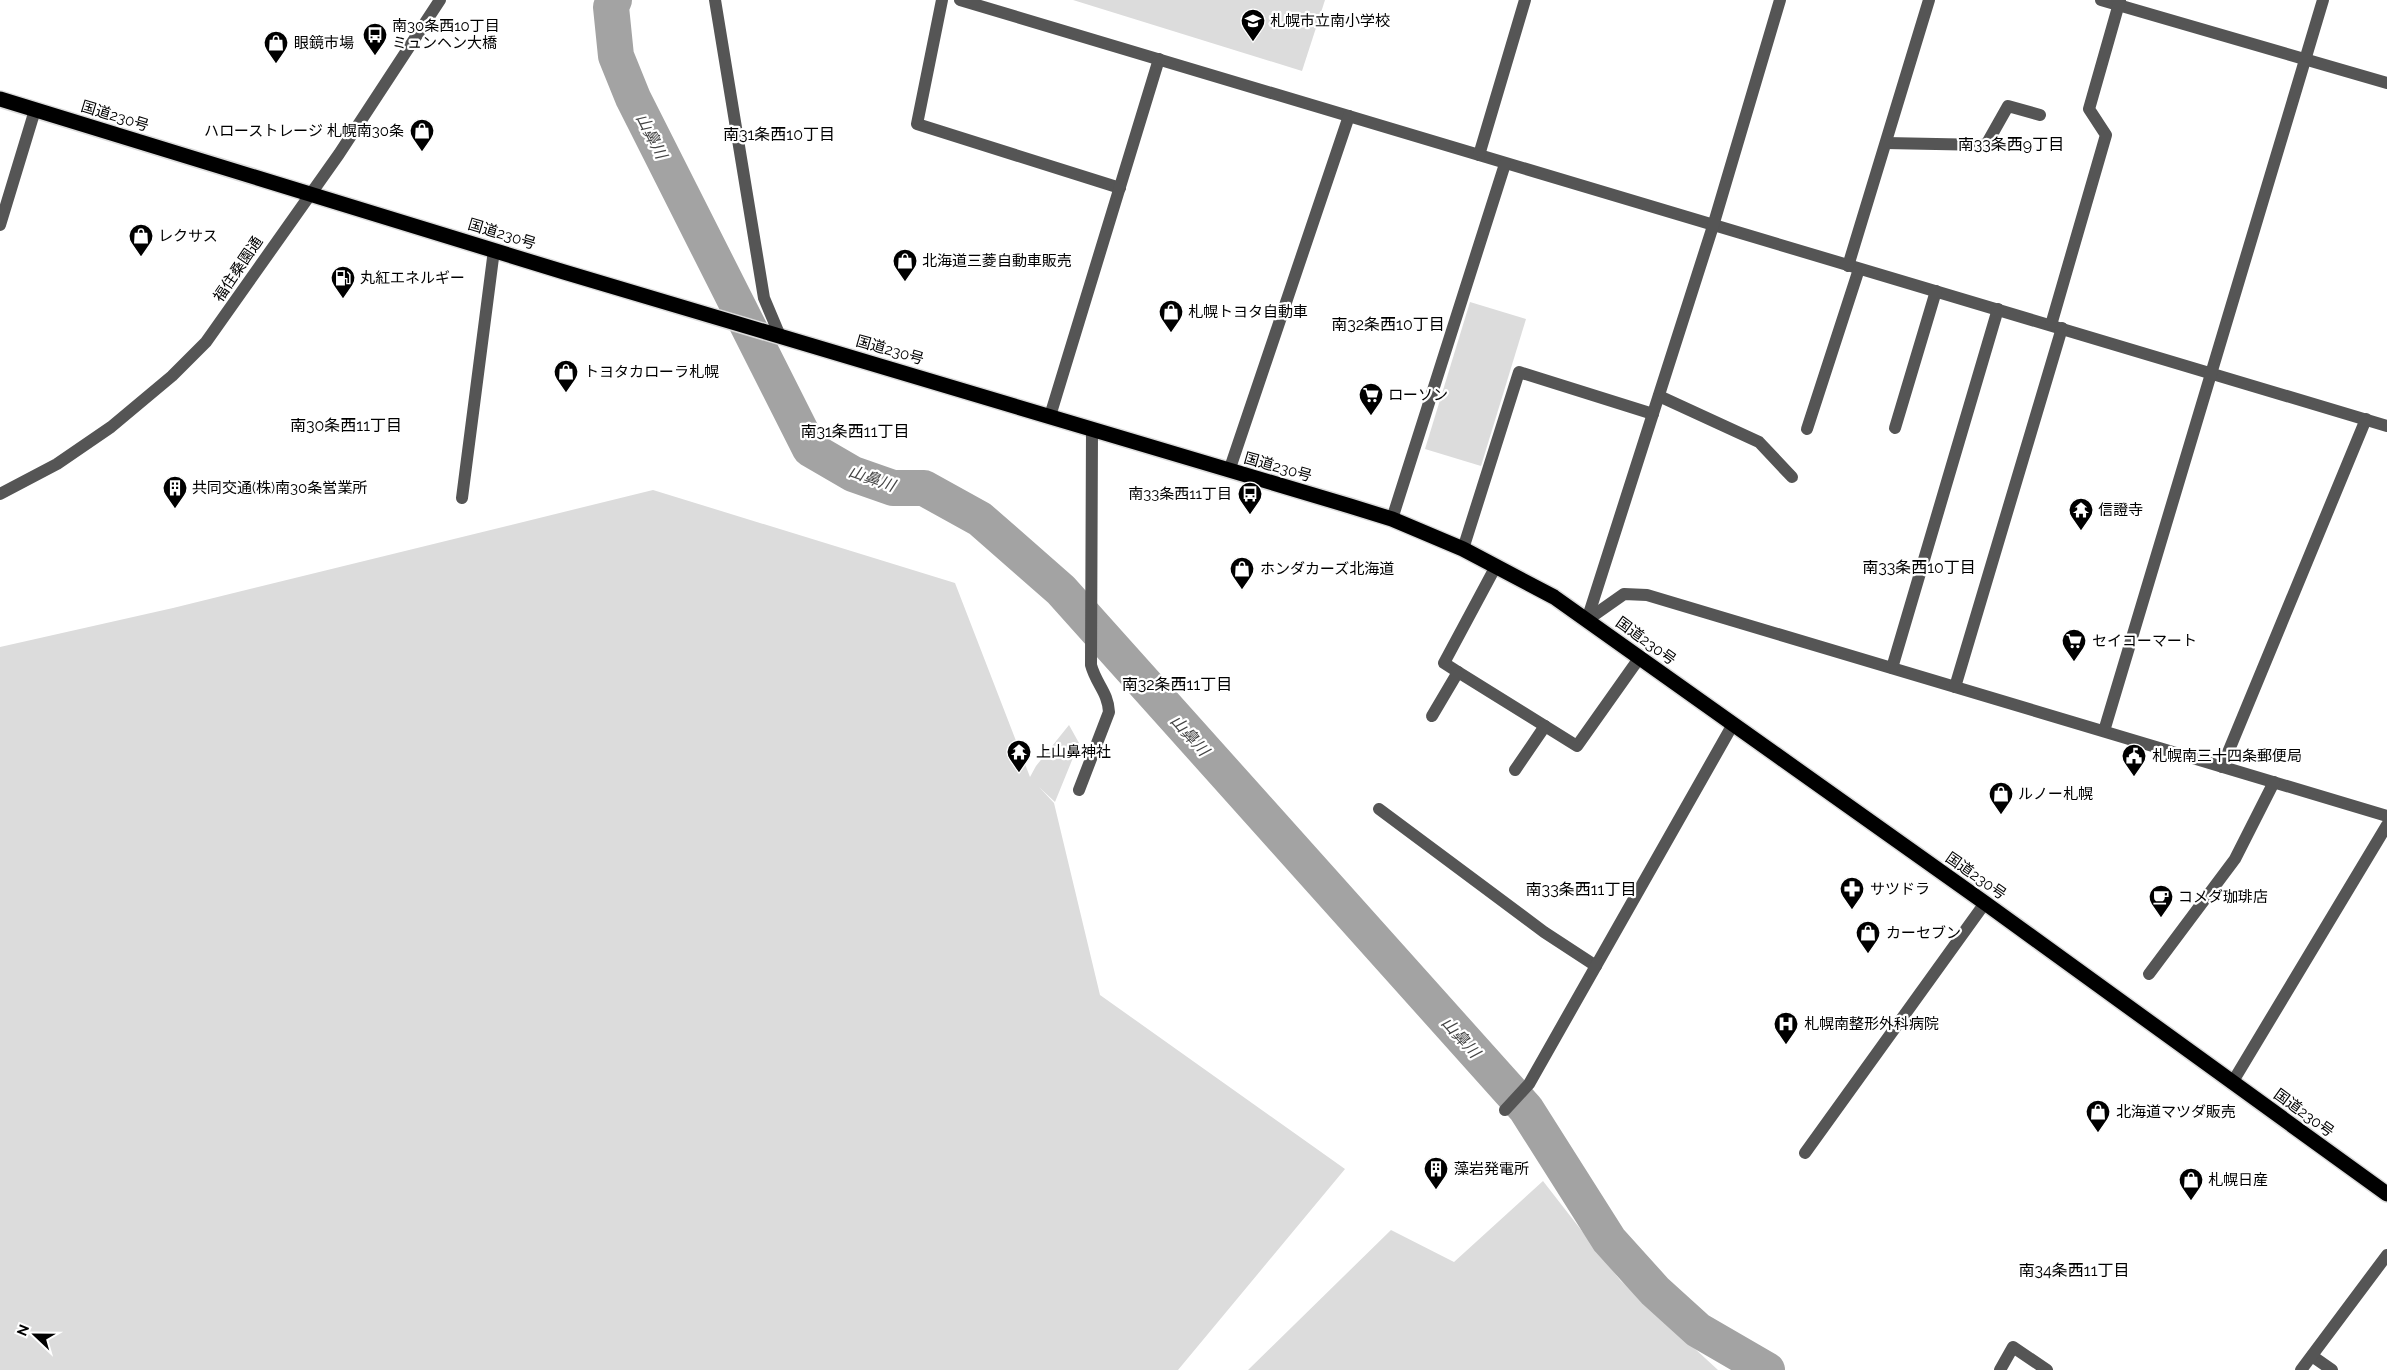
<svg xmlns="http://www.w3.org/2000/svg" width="2387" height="1370" font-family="Raleway,'Noto Sans JP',sans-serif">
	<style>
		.green { fill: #dcdcdc }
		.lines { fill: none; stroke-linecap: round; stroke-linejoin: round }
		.river { stroke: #a3a3a3; stroke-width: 36 }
		.highway-casing { stroke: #dbdbdb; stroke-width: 18 }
		.minor { stroke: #555; stroke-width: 12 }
		.highway { stroke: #000; stroke-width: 15 }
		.labels { text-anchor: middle; stroke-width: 4.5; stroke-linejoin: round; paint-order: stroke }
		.poi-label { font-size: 15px; fill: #000; stroke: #fff; text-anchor: start }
		.street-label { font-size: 15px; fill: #000; stroke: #fff }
		.neighbourhood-label { font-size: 16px; fill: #000; stroke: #fff }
		.water-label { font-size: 16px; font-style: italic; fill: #444; stroke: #fff }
	</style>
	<rect width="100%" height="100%" fill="#fff"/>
	<g class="green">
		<path d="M1073 0H1325L1302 71Z"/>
		<path d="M1470 302 1526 319 1481 466 1425 449Z"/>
		<path d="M653 490 955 583 1030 777 1036 766 1069 725 1079 743 1055 802 1039 787 1054 803 1100 995 1345 1169 1178 1370H0V647L173 608Z"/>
		<path d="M1543 1181 1620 1280 1718 1370H1248L1391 1230 1454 1262Z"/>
	</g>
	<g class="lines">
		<path class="river" d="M614 0 611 7 616 56 633 98 810 449 853 474 893 488H924L980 519 1061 590 1526 1109 1609 1240 1655 1291 1698 1330 1767 1370"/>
		<defs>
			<path id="highway" d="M0 99 564 272 1350 506 1392 519 1463 549 1554 597 1985 903 2387 1194"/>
		</defs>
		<use href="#highway" class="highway-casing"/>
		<g class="minor">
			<path d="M715 0 764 298 780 336"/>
			<path d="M942 0 917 124 1120 188"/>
			<path d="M960 0 2387 426"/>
			<path d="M2101 0 2387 83"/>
			<path d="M1886 143 1986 145 2008 106 2040 115"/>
			<path d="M1479 155 1525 0"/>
			<path d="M0 225 35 110"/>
			<path d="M1848 266 1929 0"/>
			<path d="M2051 325 2106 135 2089 109 2120 0"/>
			<path d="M1659 396 1759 442 1792 477"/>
			<path d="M1050 416 1159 59"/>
			<path d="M1895 428 1936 291"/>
			<path d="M1807 429 1859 269"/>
			<path d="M1229 471 1349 116"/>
			<path d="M0 494 57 464 111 427 172 376 206 342 339 154 440 0"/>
			<path d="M462 498 494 250"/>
			<path d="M1392 519 1505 164"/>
			<path d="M1463 549 1519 372 1653 414"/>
			<path d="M1496 566 1444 663 1458 672 1577 746 1640 657"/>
			<path d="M1587 620 1624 594 1647 595 2387 816"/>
			<path d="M1587 620 1713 226 1780 0"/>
			<path d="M1892 668 1998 309"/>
			<path d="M1955 687 2062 328"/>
			<path d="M1432 716 1458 672"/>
			<path d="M2104 731 2323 0"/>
			<path d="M2222 767 2366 419"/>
			<path d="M1515 770 1545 726"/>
			<path d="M1079 790 1109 712C1108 692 1096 684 1091 665L1092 429"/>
			<path d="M1379 809 1544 932 1596 966"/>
			<path d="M2149 974 2235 859 2274 782"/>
			<path d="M2232 1083 2387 825"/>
			<path d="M1505 1110 1529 1084 1732 726"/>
			<path d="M1805 1153 1985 903"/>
			<path d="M2312 1356 2332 1370"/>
			<path d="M2000 1370 2013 1347 2047 1370"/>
			<path d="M2301 1370 2387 1255"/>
		</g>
		<use href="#highway" class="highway"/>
	</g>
	<defs>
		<symbol id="school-pin" viewBox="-11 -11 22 30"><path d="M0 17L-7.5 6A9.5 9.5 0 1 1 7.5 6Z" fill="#000" stroke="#fff"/><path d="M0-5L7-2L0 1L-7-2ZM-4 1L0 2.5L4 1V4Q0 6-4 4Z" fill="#fff"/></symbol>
		<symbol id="bus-pin" viewBox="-11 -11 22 30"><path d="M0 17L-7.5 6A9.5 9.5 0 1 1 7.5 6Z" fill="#000" stroke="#fff"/><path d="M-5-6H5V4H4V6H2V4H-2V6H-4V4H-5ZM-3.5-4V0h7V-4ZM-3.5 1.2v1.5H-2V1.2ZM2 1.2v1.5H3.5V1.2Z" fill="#fff"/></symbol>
		<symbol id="shop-pin" viewBox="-11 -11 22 30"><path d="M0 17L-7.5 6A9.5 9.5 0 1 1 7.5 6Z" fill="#000" stroke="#fff"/><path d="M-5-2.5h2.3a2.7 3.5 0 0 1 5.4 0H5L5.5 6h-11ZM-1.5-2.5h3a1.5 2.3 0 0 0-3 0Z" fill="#fff"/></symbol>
		<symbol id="fuel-pin" viewBox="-11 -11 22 30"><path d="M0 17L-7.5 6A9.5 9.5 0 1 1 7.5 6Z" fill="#000" stroke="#fff"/><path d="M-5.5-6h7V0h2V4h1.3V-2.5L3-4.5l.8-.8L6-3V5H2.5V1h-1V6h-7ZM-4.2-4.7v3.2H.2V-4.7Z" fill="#fff"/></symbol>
		<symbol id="supermarket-pin" viewBox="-11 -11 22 30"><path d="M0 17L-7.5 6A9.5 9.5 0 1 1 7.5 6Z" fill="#000" stroke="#fff"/><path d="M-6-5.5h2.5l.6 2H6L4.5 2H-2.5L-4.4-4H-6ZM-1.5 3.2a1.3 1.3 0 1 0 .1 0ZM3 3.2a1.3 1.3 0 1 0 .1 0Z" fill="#fff"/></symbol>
		<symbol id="building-pin" viewBox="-11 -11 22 30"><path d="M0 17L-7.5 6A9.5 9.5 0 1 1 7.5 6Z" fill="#000" stroke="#fff"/><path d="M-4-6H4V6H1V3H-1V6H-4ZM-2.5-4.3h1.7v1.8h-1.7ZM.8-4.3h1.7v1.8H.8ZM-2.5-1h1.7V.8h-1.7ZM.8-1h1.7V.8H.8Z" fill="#fff"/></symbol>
		<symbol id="temple-pin" viewBox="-11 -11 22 30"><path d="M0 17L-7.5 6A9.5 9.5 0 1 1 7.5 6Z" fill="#000" stroke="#fff"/><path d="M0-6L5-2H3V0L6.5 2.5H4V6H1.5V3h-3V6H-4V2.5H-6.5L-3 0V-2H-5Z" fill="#fff"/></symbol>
		<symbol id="civic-pin" viewBox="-11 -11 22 30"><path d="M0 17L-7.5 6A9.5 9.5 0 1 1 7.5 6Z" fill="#000" stroke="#fff"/><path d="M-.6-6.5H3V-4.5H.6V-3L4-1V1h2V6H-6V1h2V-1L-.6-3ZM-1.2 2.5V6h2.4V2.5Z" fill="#fff"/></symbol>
		<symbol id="pharmacy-pin" viewBox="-11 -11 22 30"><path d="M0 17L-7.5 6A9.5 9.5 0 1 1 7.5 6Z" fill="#000" stroke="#fff"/><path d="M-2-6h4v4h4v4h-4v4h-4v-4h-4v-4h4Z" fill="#fff"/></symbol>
		<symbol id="cafe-pin" viewBox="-11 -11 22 30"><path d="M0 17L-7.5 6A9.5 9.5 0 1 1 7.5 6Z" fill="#000" stroke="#fff"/><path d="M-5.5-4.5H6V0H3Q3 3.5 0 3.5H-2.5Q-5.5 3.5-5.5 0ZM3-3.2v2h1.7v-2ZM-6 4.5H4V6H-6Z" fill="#fff"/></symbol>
		<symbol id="hospital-pin" viewBox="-11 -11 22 30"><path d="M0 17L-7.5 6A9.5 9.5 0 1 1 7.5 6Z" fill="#000" stroke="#fff"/><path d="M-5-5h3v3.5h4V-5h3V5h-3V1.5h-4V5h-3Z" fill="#fff"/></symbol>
	</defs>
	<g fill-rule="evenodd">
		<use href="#school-pin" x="1239" y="7" width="28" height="38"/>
		<use href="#bus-pin" x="361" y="21" width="28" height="38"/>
		<use href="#shop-pin" x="262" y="29" width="28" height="38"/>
		<use href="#shop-pin" x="408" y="117" width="28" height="38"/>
		<use href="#shop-pin" x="127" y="222" width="28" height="38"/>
		<use href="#shop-pin" x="891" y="247" width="28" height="38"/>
		<use href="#fuel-pin" x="329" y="264" width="28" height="38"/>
		<use href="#shop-pin" x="1157" y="298" width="28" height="38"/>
		<use href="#shop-pin" x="552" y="358" width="28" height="38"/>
		<use href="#supermarket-pin" x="1357" y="381" width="28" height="38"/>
		<use href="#building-pin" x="161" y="474" width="28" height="38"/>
		<use href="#bus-pin" x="1236" y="480" width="28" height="38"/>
		<use href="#temple-pin" x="2067" y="496" width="28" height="38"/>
		<use href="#shop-pin" x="1228" y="555" width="28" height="38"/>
		<use href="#supermarket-pin" x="2060" y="627" width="28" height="38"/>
		<use href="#temple-pin" x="1005" y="738" width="28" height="38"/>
		<use href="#civic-pin" x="2120" y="742" width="28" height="38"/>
		<use href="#shop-pin" x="1987" y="780" width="28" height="38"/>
		<use href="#pharmacy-pin" x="1838" y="875" width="28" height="38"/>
		<use href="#cafe-pin" x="2147" y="883" width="28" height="38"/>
		<use href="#shop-pin" x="1854" y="919" width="28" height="38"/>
		<use href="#hospital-pin" x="1772" y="1010" width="28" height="38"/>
		<use href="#shop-pin" x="2084" y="1098" width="28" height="38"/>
		<use href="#building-pin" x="1422" y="1155" width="28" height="38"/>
		<use href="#shop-pin" x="2177" y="1166" width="28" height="38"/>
	</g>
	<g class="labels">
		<g class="poi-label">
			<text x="1270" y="26">札幌市立南小学校</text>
			<text x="392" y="31">南30条西10丁目<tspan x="392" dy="17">ミュンヘン大橋</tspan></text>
			<text x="294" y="48">眼鏡市場</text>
			<text x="404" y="136" text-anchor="end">ハローストレージ 札幌南30条</text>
			<text x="158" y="241">レクサス</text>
			<text x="922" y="266">北海道三菱自動車販売</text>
			<text x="360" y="283">丸紅エネルギー</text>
			<text x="1188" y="317">札幌トヨタ自動車</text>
			<text x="584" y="377">トヨタカローラ札幌</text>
			<text x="1388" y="400">ローソン</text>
			<text x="192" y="493">共同交通(株)南30条営業所</text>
			<text x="1232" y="499" text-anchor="end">南33条西11丁目</text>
			<text x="2098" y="515">信證寺</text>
			<text x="1260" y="574">ホンダカーズ北海道</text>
			<text x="2092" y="646">セイコーマート</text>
			<text x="1036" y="757">上山鼻神社</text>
			<text x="2152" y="761">札幌南三十四条郵便局</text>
			<text x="2018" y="799">ルノー札幌</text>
			<text x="1870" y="894">サツドラ</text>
			<text x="2178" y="902">コメダ珈琲店</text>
			<text x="1886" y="938">カーセブン</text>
			<text x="1804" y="1029">札幌南整形外科病院</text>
			<text x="2116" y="1117">北海道マツダ販売</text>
			<text x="1454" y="1174">藻岩発電所</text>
			<text x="2208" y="1185">札幌日産</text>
		</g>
		<g class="street-label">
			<text transform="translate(115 116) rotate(17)" y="5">国道230号</text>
			<text transform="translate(502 234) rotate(17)" y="5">国道230号</text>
			<text transform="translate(238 269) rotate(-56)" y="5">福住桑園通</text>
			<text transform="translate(890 350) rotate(16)" y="5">国道230号</text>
			<text transform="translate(1278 467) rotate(16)" y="5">国道230号</text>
			<text transform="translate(1646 641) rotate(36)" y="5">国道230号</text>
			<text transform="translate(1976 876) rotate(35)" y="5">国道230号</text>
			<text transform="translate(2304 1113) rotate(36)" y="5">国道230号</text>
		</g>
		<g class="neighbourhood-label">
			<text x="779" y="140">南31条西10丁目</text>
			<text x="2011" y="150">南33条西9丁目</text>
			<text x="1388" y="330">南32条西10丁目</text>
			<text x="346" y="431">南30条西11丁目</text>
			<text x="855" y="437">南31条西11丁目</text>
			<text x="1919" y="573">南33条西10丁目</text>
			<text x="1177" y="690">南32条西11丁目</text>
			<text x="1581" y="895">南33条西11丁目</text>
			<text x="2074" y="1276">南34条西11丁目</text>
		</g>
		<g class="water-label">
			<text transform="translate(652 136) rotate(63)" y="6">山鼻川</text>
			<text transform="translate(872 478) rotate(19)" y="6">山鼻川</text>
			<text transform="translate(1190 735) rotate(48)" y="6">山鼻川</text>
			<text transform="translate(1461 1037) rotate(48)" y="6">山鼻川</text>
		</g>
	</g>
	<g transform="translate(35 1335) rotate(292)" stroke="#ffffff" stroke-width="4" paint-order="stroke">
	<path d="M0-4L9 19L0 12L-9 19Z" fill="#000000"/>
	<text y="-8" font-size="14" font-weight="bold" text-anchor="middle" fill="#000000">N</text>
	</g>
</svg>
